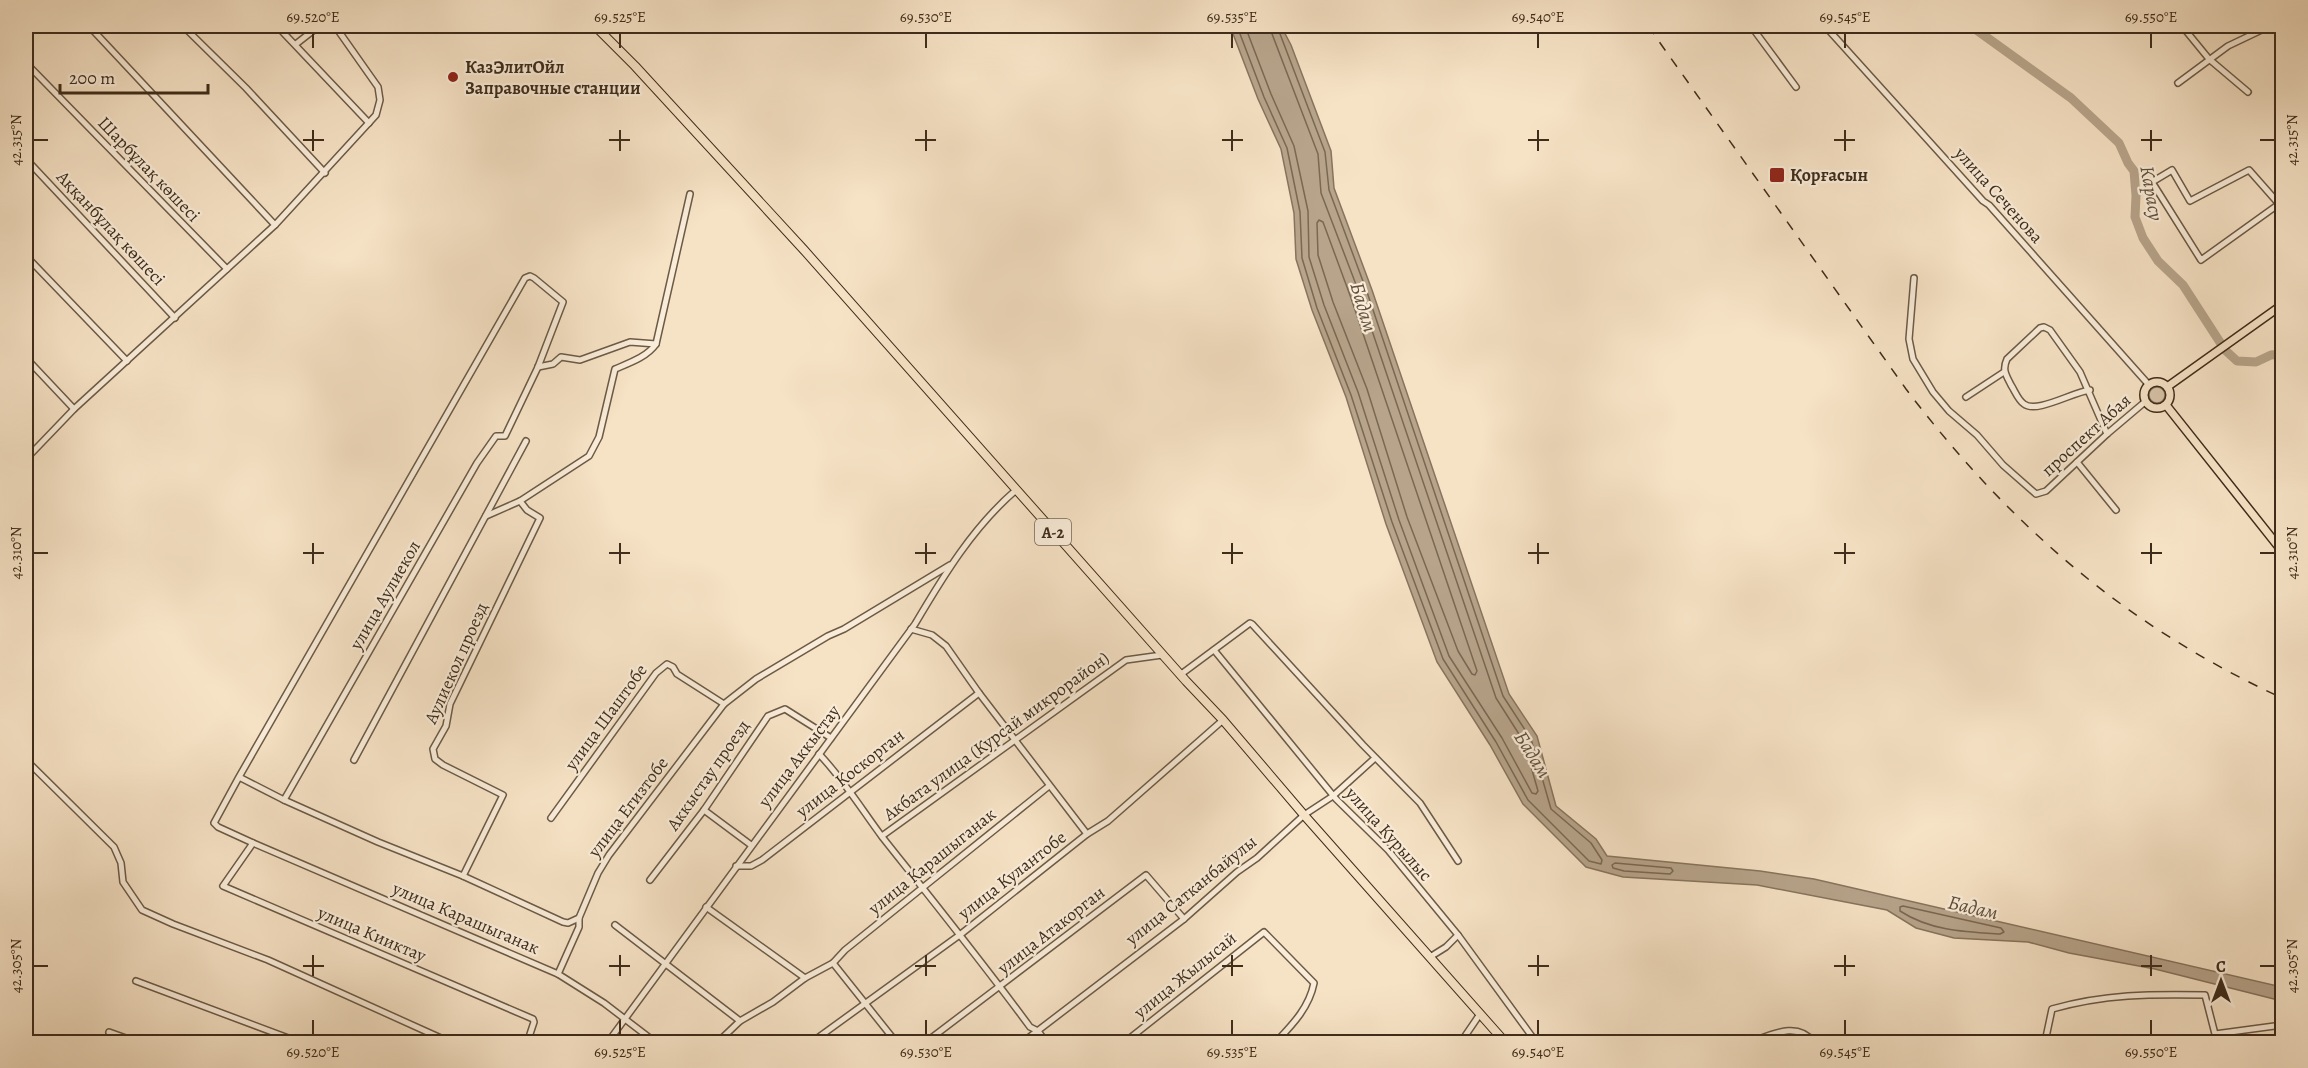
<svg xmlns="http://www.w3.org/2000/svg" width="2308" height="1068" font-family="Alegreya,serif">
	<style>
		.green { fill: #d7c3a8; stroke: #8a7861; stroke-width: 1.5 }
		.water { fill: #b7a48b; stroke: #87745e; stroke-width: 1.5 }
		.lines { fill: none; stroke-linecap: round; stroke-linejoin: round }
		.shore { stroke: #7a6852; stroke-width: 1.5 }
		.river { stroke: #b7a48b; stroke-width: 9 }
		.minor-casing { stroke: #6c5a45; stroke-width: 8 }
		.major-casing { stroke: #3e2c1a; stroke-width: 10 }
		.highway-casing { stroke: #3e2c1a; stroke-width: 10 }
		.minor { stroke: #f9ecd9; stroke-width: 5 }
		.major { stroke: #f6e2c5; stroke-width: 7 }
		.highway { stroke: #f6e2c5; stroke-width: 8 }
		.rail { stroke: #3e2c1a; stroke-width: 1.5; stroke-dasharray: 10 10; stroke-linecap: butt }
		.ticks { fill: none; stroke: #3e2c1a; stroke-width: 2 }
		.poi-dot { fill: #8f2418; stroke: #f9ecd9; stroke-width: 2 }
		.labels { text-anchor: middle; stroke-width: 4.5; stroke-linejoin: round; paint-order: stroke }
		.shield { fill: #f9ecd9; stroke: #766653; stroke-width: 1.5 }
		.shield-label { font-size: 16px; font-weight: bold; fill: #3e2c1a }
		.poi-label { font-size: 18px; font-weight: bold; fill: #3e2c1a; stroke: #f9ecd9; text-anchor: start }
		.street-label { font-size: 18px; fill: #3e2c1a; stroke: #f9ecd9 }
		.water-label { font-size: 20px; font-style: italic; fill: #62503c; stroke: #f9ecd9 }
		.neatline { fill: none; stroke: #3e2c1a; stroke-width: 2 }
		.ticks-label { font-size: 15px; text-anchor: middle; fill: #3e2c1a }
	</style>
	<rect width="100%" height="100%" fill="#f6e2c5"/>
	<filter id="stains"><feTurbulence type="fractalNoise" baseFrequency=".00333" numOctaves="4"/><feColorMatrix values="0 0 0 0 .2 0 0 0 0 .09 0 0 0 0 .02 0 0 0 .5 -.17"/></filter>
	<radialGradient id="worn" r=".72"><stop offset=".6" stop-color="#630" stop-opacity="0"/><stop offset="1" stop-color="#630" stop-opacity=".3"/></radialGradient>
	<circle class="green" cx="2157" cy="395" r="8"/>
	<path class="water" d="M1230 26H1281L1291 45 1331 151 1334 188 1372 290 1509 694 1537 736 1556 806 1596 839 1607 856 1760 871 1814 879 2282 987V1001L2155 969 2069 953 2028 942 1954 938 1916 928 1887 910 1757 885 1623 877 1586 867 1523 804 1490 745 1437 662 1386 524 1346 397 1312 310 1296 259 1294 213 1281 149 1258 99Z"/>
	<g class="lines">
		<g class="shore">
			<path d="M1237 26 1264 97 1287 148 1300 212 1302 258 1317 308 1351 395 1392 522 1443 659 1496 742 1528 800 1589 861 1601 864 1602 860 1591 843 1551 809 1531 739 1503 696 1367 292 1329 190 1325 152 1277 26"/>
			<path d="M1245 26 1271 94 1294 146 1308 211 1309 257 1324 305 1358 392 1399 520 1449 656 1502 738 1532 793 1536 794 1538 791 1524 742 1496 698 1360 295 1321 193 1318 154 1269 26"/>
			<path d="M1319 220 1323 222 1351 298 1477 671 1475 675 1472 674 1458 651 1407 517 1367 389 1333 302 1318 255 1317 223Z"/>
			<path d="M1615 863 1671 868 1673 871 1670 874 1624 871 1613 868 1612 865Z"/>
			<path d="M1903 906 2001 928 2004 932 2000 934C1965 932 1931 931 1900 911V907Z"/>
		</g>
		<path class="river" d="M1971 26 2071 98 2119 143 2128 163 2134 171 2136 196 2135 217 2143 238 2158 261 2183 285 2225 350 2237 361 2256 362 2271 355 2282 354"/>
		<defs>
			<g id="minor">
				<path d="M89 26 275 225"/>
				<path d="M183 26 246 88 325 173"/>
				<path d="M277 26 369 123"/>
				<path d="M1751 26 1796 87"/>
				<path d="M1825 26 1983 201 1989 205 2149 385"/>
				<path d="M1873 26 1876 29"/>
				<path d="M2182 26 2209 59 2248 92"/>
				<path d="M296 44 319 26"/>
				<path d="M26 63 227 269"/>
				<path d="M2178 83 2228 46 2270 26"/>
				<path d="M26 159 175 318"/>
				<path d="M2279 204 2201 260 2152 182 2172 170 2190 201 2249 170 2279 204 2282 205"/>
				<path d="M26 256 127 361"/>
				<path d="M1914 278 1909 339 1913 359 1933 392 1949 411 1977 435 2003 465 2036 494 2046 491 2107 434 2146 401"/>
				<path d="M26 358 74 409"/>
				<path d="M538 367 553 364 561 357 580 360 630 342 656 344"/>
				<path d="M2090 390C2073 392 2036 414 2024 404 2018 400 2015 391 2011 385 2006 375 2002 370 2007 359L2040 328 2044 327 2050 330 2080 372 2107 434"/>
				<path d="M1966 397 2004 372"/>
				<path d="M26 459 74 409 275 225 376 115 380 100 378 87 335 26"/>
				<path d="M2077 462 2116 510"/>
				<path d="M486 516 520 501"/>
				<path d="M911 629 932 635 946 646 979 693 1087 834"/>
				<path d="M1214 650 1336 799 1388 850 1458 935 1536 1042"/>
				<path d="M1180 675 1250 623 1252 624 1363 745 1420 803 1458 861"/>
				<path d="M819 754C844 780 862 810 883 838 933 901 983 963 1030 1027L1038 1031 1046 1042"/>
				<path d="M26 760 114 847 121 863 123 882 142 910 173 924 268 960 443 1039 446 1042"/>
				<path d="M354 760 526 441"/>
				<path d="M239 777 284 800 477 463 496 436H505L538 367 563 302 534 278 530 276 525 278 239 777 214 823 218 827 253 843 558 974 604 1003 655 1042"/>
				<path d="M284 800 378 842 463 876 563 922 568 923 579 918 598 873 609 855 724 704 756 679 828 636 844 629 950 565"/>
				<path d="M704 810 751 845"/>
				<path d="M551 818 656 673 667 664 673 667 677 674 724 704"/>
				<path d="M882 836 1126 660 1162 655"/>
				<path d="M253 843 223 886 533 1019 534 1022 530 1034 533 1042"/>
				<path d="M736 866H751L762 860 979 693"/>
				<path d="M463 876 503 795 443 765 435 759 433 749 446 726 450 704 540 518 527 510 520 501 589 456 599 437 615 369C629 363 647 357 656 344L690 194"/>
				<path d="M650 880 704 810 768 716 785 709 831 738"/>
				<path d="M706 907 805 978"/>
				<path d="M615 925 740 1021"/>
				<path d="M1430 957 1446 947 1458 935"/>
				<path d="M833 963 896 1042"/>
				<path d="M558 974 579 927V918"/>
				<path d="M136 981 299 1042"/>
				<path d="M109 1032 137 1042"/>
				<path d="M608 1042 915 624C944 575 973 527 1016 490"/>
				<path d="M718 1042 740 1021 773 1002 805 978 833 963 845 950 1049 786"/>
				<path d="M812 1042 961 934 1087 834 1108 821 1223 720"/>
				<path d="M926 1042 1146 875 1184 919"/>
				<path d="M1023 1042 1184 919 1237 872 1257 858 1304 815 1333 796 1375 758"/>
				<path d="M1125 1042 1264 932 1314 983C1309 1008 1292 1025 1276 1042"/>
				<path d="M1461 1042 1480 1014"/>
				<path d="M1751 1042C1773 1034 1797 1021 1814 1042"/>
				<path d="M2045 1042 2052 1009C2105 994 2150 994 2205 995L2215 1034 2282 1025"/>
			</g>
			<g id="major">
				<circle cx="2157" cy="395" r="13"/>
				<path d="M2167 387 2282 305"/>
				<path d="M2166 405 2282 551"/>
			</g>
			<path id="highway" d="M595 26 635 66 804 250 1186 681 1223 720 1304 815 1505 1042"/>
		</defs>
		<use href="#minor" class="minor-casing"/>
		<use href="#major" class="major-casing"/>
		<use href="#highway" class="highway-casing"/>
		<use href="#minor" class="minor"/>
		<use href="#major" class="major"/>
		<use href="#highway" class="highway"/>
		<path class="rail" d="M1648 26 1906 389C2010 526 2126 626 2282 698"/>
	</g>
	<path class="ticks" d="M313 33V48M620 33V48M926 33V48M1232 33V48M1538 33V48M1845 33V48M2151 33V48M313 130V151M620 130V151M926 130V151M1232 130V151M1538 130V151M1845 130V151M2151 130V151M33 140H48M303 140H324M609 140H630M915 140H936M1222 140H1243M1528 140H1549M1834 140H1855M2141 140H2162M2260 140H2275M313 543V564M620 543V564M926 543V564M1232 543V564M1538 543V564M1845 543V564M2151 543V564M33 553H48M303 553H324M609 553H630M915 553H936M1222 553H1243M1528 553H1549M1834 553H1855M2141 553H2162M2260 553H2275M313 955V976M620 955V976M926 955V976M1232 955V976M1538 955V976M1845 955V976M2151 955V976M33 966H48M303 966H324M609 966H630M915 966H936M1222 966H1243M1528 966H1549M1834 966H1855M2141 966H2162M2260 966H2275M313 1020V1035M620 1020V1035M926 1020V1035M1232 1020V1035M1538 1020V1035M1845 1020V1035M2151 1020V1035"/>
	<g class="poi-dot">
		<circle cx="453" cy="77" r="6"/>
		<rect x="1769" y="167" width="16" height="16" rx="3"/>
	</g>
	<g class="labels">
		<rect class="shield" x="1035" y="519" width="36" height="26" rx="4.5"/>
		<g class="shield-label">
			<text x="1053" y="538">A-2</text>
		</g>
		<g class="poi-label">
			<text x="465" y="73">КазЭлитОйл<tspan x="465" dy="21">Заправочные станции</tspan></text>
			<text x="1790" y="181">Қорғасын</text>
		</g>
		<g class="street-label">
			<text transform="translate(149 169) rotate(46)" y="6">Шарбұлақ көшесі</text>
			<text transform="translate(1999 195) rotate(48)" y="6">улица Сеченова</text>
			<text transform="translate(111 228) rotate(47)" y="6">Аққанбұлақ көшесі</text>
			<text transform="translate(2086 435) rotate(-42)" y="6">проспект Абая</text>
			<text transform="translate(385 595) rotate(-60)" y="6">улица Аулиекол</text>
			<text transform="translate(456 663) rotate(-66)" y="6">Аулиекол проезд</text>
			<text transform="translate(606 717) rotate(-54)" y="6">улица Шаштобе</text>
			<text transform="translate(996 736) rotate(-36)" y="6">Акбата улица (Курсай микрорайон)</text>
			<text transform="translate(799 756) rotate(-53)" y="6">улица Аккыстау</text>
			<text transform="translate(850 773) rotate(-38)" y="6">улица Коскорган</text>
			<text transform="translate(708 775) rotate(-55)" y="6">Аккыстау проезд</text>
			<text transform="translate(628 807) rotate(-53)" y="6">улица Егизтобе</text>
			<text transform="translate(1389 834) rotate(48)" y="6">улица Курылыс</text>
			<text transform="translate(932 861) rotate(-39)" y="6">улица Карашыганак</text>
			<text transform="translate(1012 875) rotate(-38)" y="6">улица Кулантобе</text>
			<text transform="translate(1191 890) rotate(-39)" y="6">улица Сатканбайулы</text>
			<text transform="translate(466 918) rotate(23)" y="6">улица Карашыганак</text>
			<text transform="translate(1051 930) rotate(-38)" y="6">улица Атакорган</text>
			<text transform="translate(372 934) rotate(23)" y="6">улица Кииктау</text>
			<text transform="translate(1185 975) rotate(-39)" y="6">улица Жылысай</text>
		</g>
		<g class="water-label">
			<text transform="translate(2152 193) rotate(80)" y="7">Карасу</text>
			<text transform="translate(1364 307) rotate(74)" y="7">Бадам</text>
			<text transform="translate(1533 754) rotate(58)" y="7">Бадам</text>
			<text transform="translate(1973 907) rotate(13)" y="7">Бадам</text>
		</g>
	</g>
	<rect width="2308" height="1068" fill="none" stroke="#f6e2c5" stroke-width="66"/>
	<g transform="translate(2221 981)" stroke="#f9ecd9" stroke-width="4.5" paint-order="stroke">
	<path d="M0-4.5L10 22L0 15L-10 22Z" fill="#3e2c1a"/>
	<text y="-9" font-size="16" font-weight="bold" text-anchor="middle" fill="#3e2c1a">С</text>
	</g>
	<path d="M60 84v9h148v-9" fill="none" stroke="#3e2c1a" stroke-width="3"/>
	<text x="69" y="84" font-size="18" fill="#3e2c1a" stroke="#f9ecd9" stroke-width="4.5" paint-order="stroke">200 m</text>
	<rect x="33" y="33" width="2242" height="1002" class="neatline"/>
	<g class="ticks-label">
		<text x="313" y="22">69.520°E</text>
		<text x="620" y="22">69.525°E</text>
		<text x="926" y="22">69.530°E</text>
		<text x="1232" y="22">69.535°E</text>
		<text x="1538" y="22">69.540°E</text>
		<text x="1845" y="22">69.545°E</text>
		<text x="2151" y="22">69.550°E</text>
		<text transform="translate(16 140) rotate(-90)" y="5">42.315°N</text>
		<text transform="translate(2292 140) rotate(-90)" y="5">42.315°N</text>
		<text transform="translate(16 553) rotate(-90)" y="5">42.310°N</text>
		<text transform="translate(2292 553) rotate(-90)" y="5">42.310°N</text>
		<text transform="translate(16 966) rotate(-90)" y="5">42.305°N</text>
		<text transform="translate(2292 966) rotate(-90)" y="5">42.305°N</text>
		<text x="313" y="1057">69.520°E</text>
		<text x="620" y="1057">69.525°E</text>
		<text x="926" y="1057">69.530°E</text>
		<text x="1232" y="1057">69.535°E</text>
		<text x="1538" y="1057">69.540°E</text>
		<text x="1845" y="1057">69.545°E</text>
		<text x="2151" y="1057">69.550°E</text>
	</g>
	<rect width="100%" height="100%" filter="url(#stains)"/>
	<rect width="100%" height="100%" fill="url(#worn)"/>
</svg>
